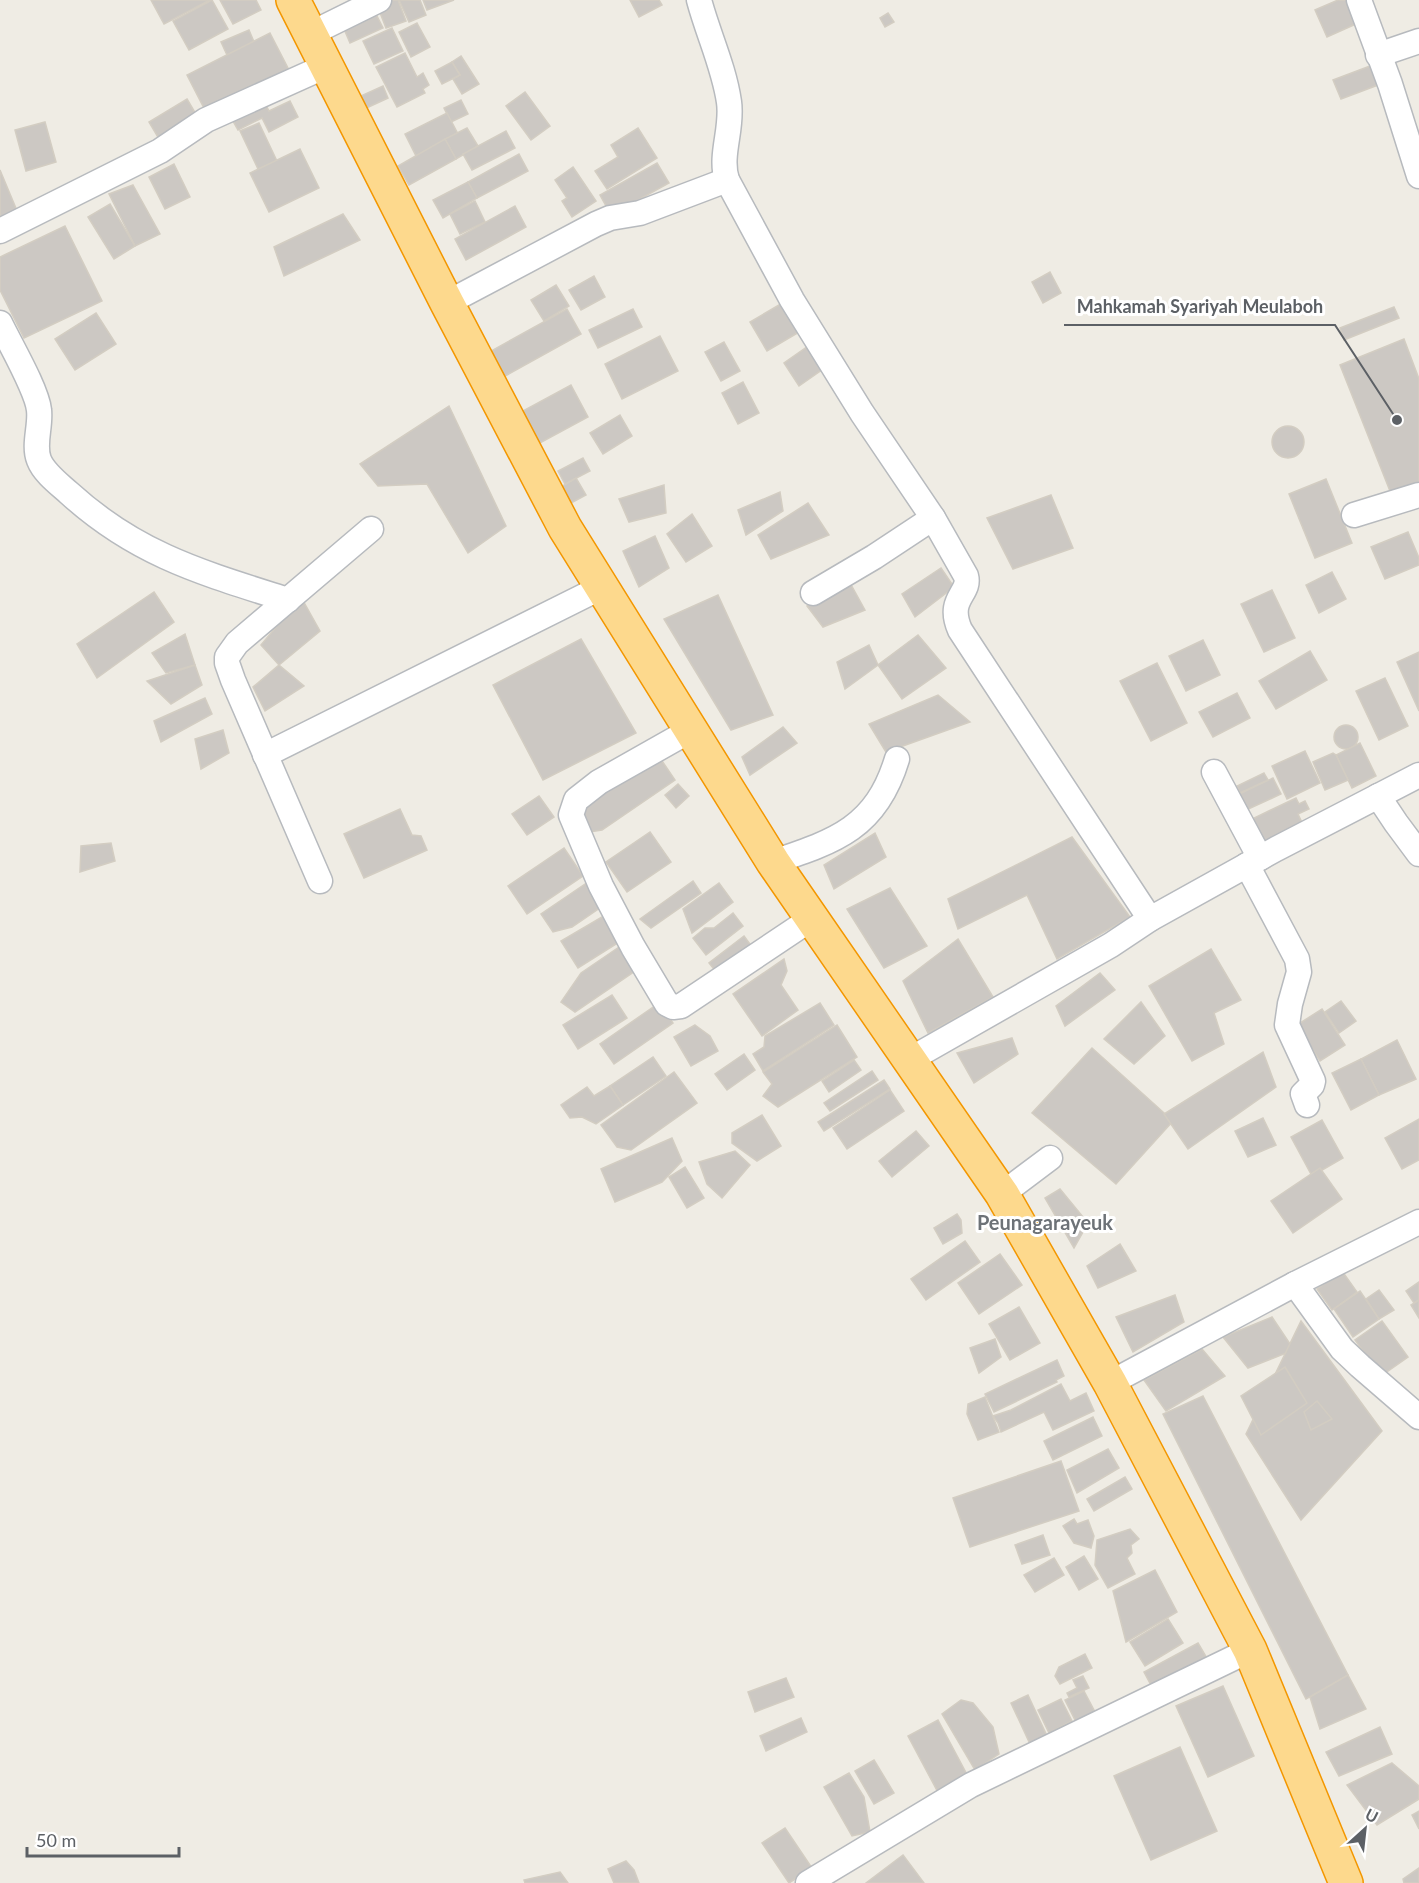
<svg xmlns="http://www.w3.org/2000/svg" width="1419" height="1883" font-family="Lato,sans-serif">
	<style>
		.building { fill: #ccc8c3; stroke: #d3cdc2; stroke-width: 1.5 }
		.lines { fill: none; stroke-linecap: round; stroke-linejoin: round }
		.minor-casing { stroke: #b7babe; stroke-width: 27 }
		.highway-casing { stroke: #f39700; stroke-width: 36 }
		.minor { stroke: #fff; stroke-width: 24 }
		.highway { stroke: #fdd98d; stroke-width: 33 }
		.labels { text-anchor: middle; stroke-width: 6; stroke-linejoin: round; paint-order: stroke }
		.quarter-label { font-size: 20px; font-weight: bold; fill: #6d7277; stroke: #fff }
		.leader { fill: none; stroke: #5c6065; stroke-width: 2 }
		.callout-dot { fill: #5c6065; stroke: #fff; stroke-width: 2 }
		.callout-label { font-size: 18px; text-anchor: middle; font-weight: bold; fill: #5c6065; stroke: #fff; stroke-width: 6; stroke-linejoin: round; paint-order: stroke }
	</style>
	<rect width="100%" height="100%" fill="#efece4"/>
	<g class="building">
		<path d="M151 0H210L164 24Z"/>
		<path d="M212 0 228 29 189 50 173 21Z"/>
		<path d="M220 0H256L261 10 233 24Z"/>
		<path d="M391 0H398L406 21 386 28 377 5Z"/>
		<path d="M399 0H420L426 15 409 22Z"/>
		<path d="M423 0H454L427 10Z"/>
		<path d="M630 0H659L662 5 639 17Z"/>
		<path d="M1338 0H1348L1358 23 1327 37 1315 10Z"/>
		<path d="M373 8 383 28 350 43 341 22Z"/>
		<path d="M888 13 894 22 885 27 880 18Z"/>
		<path d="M417 23 430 47 411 57 399 32Z"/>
		<path d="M392 28 403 51 374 64 363 41Z"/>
		<path d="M249 30 254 42 227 55 221 42Z"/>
		<path d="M270 33 290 72 207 114 187 75Z"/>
		<path d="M405 53 417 77 423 73 429 85 423 89 425 93 397 107 376 67Z"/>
		<path d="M461 56 479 84 462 94 453 79 460 75 452 62Z"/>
		<path d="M452 62 460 75 442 84 435 71Z"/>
		<path d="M1378 63 1386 82 1341 99 1333 80Z"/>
		<path d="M383 86 388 98 360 111 354 99Z"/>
		<path d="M525 92 550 126 531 140 506 106Z"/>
		<path d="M262 97 269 111 290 101 298 117 269 132 262 118 238 130 229 114Z"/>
		<path d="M187 99 200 121 162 144 149 122Z"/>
		<path d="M461 100 468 114 451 122 444 108Z"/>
		<path d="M447 113 458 134 416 156 405 134Z"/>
		<path d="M45 122 56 162 26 171 15 130Z"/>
		<path d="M259 123 277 161 258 169 240 131Z"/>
		<path d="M467 128 478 146 456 159 445 139Z"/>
		<path d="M638 128 657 158 607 189 595 171 618 157 611 145Z"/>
		<path d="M506 131 515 148 472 170 463 154Z"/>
		<path d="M445 139 456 159 409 185 398 166Z"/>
		<path d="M300 149 319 188 269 212 250 173Z"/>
		<path d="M519 154 528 171 477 198 468 182Z"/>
		<path d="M657 163 669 183 611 215 600 195Z"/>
		<path d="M174 164 190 197 165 209 149 177Z"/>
		<path d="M573 167 596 201 572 217 562 201 567 198 555 180Z"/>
		<path d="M0 170 18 213 0 221Z"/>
		<path d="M468 182 477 198 443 218 433 200Z"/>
		<path d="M133 185 160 234 135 246 109 194Z"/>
		<path d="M475 201 485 222 460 234 450 214Z"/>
		<path d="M110 204 135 246 114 259 88 217Z"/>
		<path d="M515 206 526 227 466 260 455 239Z"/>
		<path d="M343 214 360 240 284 276 274 247Z"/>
		<path d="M65 226 102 301 24 338 0 290V257Z"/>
		<path d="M1050 272 1061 293 1043 303 1032 282Z"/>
		<path d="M594 276 605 297 581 310 569 290Z"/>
		<path d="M556 285 569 306 544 321 531 300Z"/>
		<path d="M784 302 801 331 767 351 750 322Z"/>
		<path d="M1394 307 1399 318 1344 340 1340 328Z"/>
		<path d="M567 309 581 334 498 380 484 355Z"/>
		<path d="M633 309 642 327 598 348 589 330Z"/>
		<path d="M96 313 116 344 75 370 55 339Z"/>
		<path d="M660 336 678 371 622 399 605 364Z"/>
		<path d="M1404 339 1419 379V482L1390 491 1340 365Z"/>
		<path d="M724 342 740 371 721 381 705 352Z"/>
		<path d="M811 344 826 367 799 386 784 363Z"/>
		<path d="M743 382 759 413 738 424 722 393Z"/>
		<path d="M571 385 588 417 538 444 521 412Z"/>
		<path d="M449 406 506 526 468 553 427 484 378 486 360 464Z"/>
		<path d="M620 415 632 436 603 454 590 433Z"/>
		<circle cx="1288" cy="442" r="16"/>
		<path d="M583 458 590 471 565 484 558 471Z"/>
		<path d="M576 478 586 495 560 509 551 493Z"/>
		<path d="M1326 479 1352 543 1315 558 1289 494Z"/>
		<path d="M664 485 666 513 629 522 619 499Z"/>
		<path d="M780 492 783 511 746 535 738 510Z"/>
		<path d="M1051 495 1073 548 1013 569 987 518Z"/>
		<path d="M808 503 829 535 771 559 758 535Z"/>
		<path d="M692 514 712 546 686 562 667 534Z"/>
		<path d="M1408 532 1419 558V565L1385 579 1371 547Z"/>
		<path d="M655 536 669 568 639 587 623 551Z"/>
		<path d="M941 568 954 587 915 617 902 594Z"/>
		<path d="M1332 572 1346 599 1319 613 1306 585Z"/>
		<path d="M849 581 865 610 823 627 807 606Z"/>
		<path d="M1272 590 1295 638 1264 652 1241 604Z"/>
		<path d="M154 592 174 622 97 678 77 644Z"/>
		<path d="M718 595 773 715 731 730 664 619Z"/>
		<path d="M301 597 320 631 279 665 261 645Z"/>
		<path d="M185 634 195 665 166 673 152 653Z"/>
		<path d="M918 635 946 668 902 699 878 665Z"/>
		<path d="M581 639 636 733 543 780 493 685Z"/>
		<path d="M1203 640 1220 675 1186 691 1169 656Z"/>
		<path d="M869 645 878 665 845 689 837 662Z"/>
		<path d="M1310 651 1327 680 1276 709 1259 681Z"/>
		<path d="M1419 652V711L1397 662Z"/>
		<path d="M1157 663 1187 723 1151 741 1120 681Z"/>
		<path d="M195 665 202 685 171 704 147 681Z"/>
		<path d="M279 665 304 686 265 711 253 687Z"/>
		<path d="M1385 678 1408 726 1379 740 1356 691Z"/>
		<path d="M1237 693 1250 718 1213 737 1199 712Z"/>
		<path d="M938 695 970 722 886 752 869 724Z"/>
		<path d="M205 698 212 714 161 742 154 721Z"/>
		<circle cx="1346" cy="737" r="12"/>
		<path d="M783 727 797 743 750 775 742 757Z"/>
		<path d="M223 730 229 753 201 769 195 739Z"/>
		<path d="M1360 743 1376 776 1352 788 1336 755Z"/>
		<path d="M1305 751 1320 783 1287 799 1272 766Z"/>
		<path d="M1333 753 1336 755 1348 780 1325 790 1313 762Z"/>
		<path d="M658 755 675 780 602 830 583 833 571 815Z"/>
		<path d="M1264 773 1268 780 1240 793 1237 786Z"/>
		<path d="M1273 778 1281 794 1244 811 1237 795Z"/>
		<path d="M678 784 689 796 676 808 665 795Z"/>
		<path d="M539 796 554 817 527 835 512 814Z"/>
		<path d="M1296 798 1299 804 1305 801 1309 809 1298 814 1304 827 1265 845 1252 819Z"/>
		<path d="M400 809 412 835 421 836 427 850 364 878 344 834Z"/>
		<path d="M650 832 671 862 627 892 606 862Z"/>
		<path d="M875 833 886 857 834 889 824 865Z"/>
		<path d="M1072 837 1130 917 1057 959 1027 895 958 929 948 899Z"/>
		<path d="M111 843 115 861 80 872 81 846Z"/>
		<path d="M564 848 583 876 527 914 508 886Z"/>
		<path d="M591 880 607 903 572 927 553 932 541 914Z"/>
		<path d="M693 881 701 893 651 928 640 919Z"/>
		<path d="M719 883 733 902 692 933 683 909Z"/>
		<path d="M890 888 927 946 884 968 847 909Z"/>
		<path d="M733 913 743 926 706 955 693 938 705 928H714Z"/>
		<path d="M607 914 624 939 578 968 561 941Z"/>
		<path d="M744 936 755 951 720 977 709 963Z"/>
		<path d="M958 939 993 997 928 1033 903 981Z"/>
		<path d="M625 943 641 967 575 1012 561 1002 581 973Z"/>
		<path d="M1211 949 1241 1000 1214 1013 1224 1044 1192 1061 1149 986Z"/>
		<path d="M784 959 787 971 781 985 798 1010 762 1036 733 994Z"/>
		<path d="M1100 973 1115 990 1065 1026 1056 1006Z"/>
		<path d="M612 995 627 1018 578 1049 563 1025Z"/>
		<path d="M1341 1001 1356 1021 1339 1033 1325 1012Z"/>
		<path d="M1141 1002 1165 1036 1134 1064 1104 1039Z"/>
		<path d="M659 1003 673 1023 614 1064 600 1044Z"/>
		<path d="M820 1003 834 1025 763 1071 753 1054 764 1047 765 1036Z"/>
		<path d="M1322 1009 1345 1045 1320 1061 1297 1025Z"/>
		<path d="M695 1025 710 1036 718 1051 691 1066 674 1037Z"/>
		<path d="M837 1025 857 1057 778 1107 763 1096 772 1084 763 1072Z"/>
		<path d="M1012 1038 1018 1054 974 1083 957 1053Z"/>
		<path d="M1397 1040 1416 1079 1379 1095 1361 1059Z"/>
		<path d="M1092 1048 1173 1121 1116 1184 1032 1113Z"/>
		<path d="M1263 1052 1276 1087 1188 1149 1164 1114Z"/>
		<path d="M744 1054 755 1070 727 1090 715 1074Z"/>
		<path d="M653 1057 666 1076 623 1105 610 1086Z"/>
		<path d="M1361 1059 1379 1095 1351 1110 1332 1073Z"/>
		<path d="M854 1060 861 1070 829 1092 822 1081Z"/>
		<path d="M872 1071 878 1080 830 1111 824 1103Z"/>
		<path d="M674 1072 697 1103 631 1150 617 1147 601 1125Z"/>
		<path d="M884 1080 890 1089 824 1131 818 1122Z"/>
		<path d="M610 1086 623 1105 596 1124 582 1117 570 1118 561 1105 587 1087 594 1096Z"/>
		<path d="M890 1090 904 1111 847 1149 833 1128Z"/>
		<path d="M762 1115 781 1146 757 1161 732 1143V1133Z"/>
		<path d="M1263 1118 1276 1145 1248 1157 1235 1131Z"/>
		<path d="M1419 1119V1160L1402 1169 1385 1138Z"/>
		<path d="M1322 1120 1343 1158 1312 1176 1291 1137Z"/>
		<path d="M916 1131 929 1146 892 1177 879 1161Z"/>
		<path d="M672 1138 682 1161 662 1182 615 1202 601 1169Z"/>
		<path d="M735 1151 750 1165 722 1198 707 1184 699 1162Z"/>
		<path d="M685 1167 704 1198 687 1208 669 1177Z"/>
		<path d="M1320 1168 1342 1199 1293 1233 1271 1201Z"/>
		<path d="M1060 1189 1088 1223 1074 1248 1045 1198Z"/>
		<path d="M957 1214 961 1220 962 1233 943 1244 934 1228Z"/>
		<path d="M965 1241 980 1262 926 1300 911 1279Z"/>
		<path d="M1120 1244 1136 1271 1098 1288 1087 1266Z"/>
		<path d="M1000 1254 1022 1285 979 1314 958 1283Z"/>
		<path d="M1342 1271 1357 1292 1332 1310 1317 1289Z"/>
		<path d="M1419 1282V1300L1414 1303 1406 1291Z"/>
		<path d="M1379 1290 1394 1310 1379 1319 1366 1299Z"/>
		<path d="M1360 1291 1379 1319 1353 1337 1334 1309Z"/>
		<path d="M1175 1295 1184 1322 1133 1352 1116 1317Z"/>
		<path d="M1419 1300V1318L1411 1305Z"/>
		<path d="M1019 1307 1040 1343 1010 1360 989 1324Z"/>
		<path d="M1272 1317 1294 1350 1248 1368 1223 1337Z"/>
		<path d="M1301 1321 1382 1431 1301 1520 1246 1434Z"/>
		<path d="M1382 1321 1408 1357 1381 1376 1355 1340Z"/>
		<path d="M995 1339 1001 1357 979 1373 970 1348Z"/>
		<path d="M1202 1349 1225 1376 1166 1411 1144 1380Z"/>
		<path d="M1057 1360 1064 1376 1056 1380 1057 1382 994 1412 985 1394Z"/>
		<path d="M1285 1367 1307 1403 1261 1435 1241 1396Z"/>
		<path d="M1061 1384 1070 1401 1086 1393 1094 1411 1053 1430 1044 1412 1001 1432 998 1423 993 1416 1011 1410Z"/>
		<path d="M1203 1396 1348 1675 1306 1699 1163 1414Z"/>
		<path d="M985 1397 999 1432 978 1440 967 1414 968 1404Z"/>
		<path d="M1317 1401 1332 1419 1311 1430 1304 1412Z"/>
		<path d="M1093 1417 1102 1436 1053 1460 1044 1441Z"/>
		<path d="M1108 1449 1119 1468 1077 1493 1067 1470Z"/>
		<path d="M1061 1461 1079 1511 970 1547 953 1498Z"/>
		<path d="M1125 1477 1132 1489 1094 1511 1087 1499Z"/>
		<path d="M1074 1519 1077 1524 1088 1520 1094 1536 1091 1548 1074 1543 1063 1526Z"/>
		<path d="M1130 1529 1139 1539 1131 1545 1132 1553 1127 1558 1135 1574 1108 1588 1095 1565 1097 1540Z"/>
		<path d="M1043 1535 1050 1555 1022 1564 1015 1545Z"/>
		<path d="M1084 1556 1098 1579 1079 1590 1066 1567Z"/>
		<path d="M1054 1558 1064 1575 1035 1592 1024 1575Z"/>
		<path d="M1155 1570 1177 1612 1126 1642 1113 1591Z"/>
		<path d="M1168 1619 1183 1643 1145 1666 1130 1642Z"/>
		<path d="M1198 1643 1211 1665 1151 1685 1144 1672Z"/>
		<path d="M1085 1654 1092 1668 1060 1684 1055 1676 1059 1667Z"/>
		<path d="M1348 1675 1366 1709 1320 1729 1310 1697Z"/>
		<path d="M1083 1676 1089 1688 1069 1697 1067 1693 1077 1688 1073 1680Z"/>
		<path d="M786 1678 794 1697 755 1712 748 1692Z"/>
		<path d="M1223 1686 1254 1756 1208 1777 1176 1706Z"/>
		<path d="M1084 1691 1095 1712 1076 1722 1065 1700Z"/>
		<path d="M1028 1695 1047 1736 1030 1744 1011 1703Z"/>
		<path d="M1061 1699 1072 1721 1049 1733 1038 1710Z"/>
		<path d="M961 1700 973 1703 993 1727 999 1754 975 1770 942 1714Z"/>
		<path d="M801 1718 807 1732 766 1751 760 1736Z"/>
		<path d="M938 1720 971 1782 941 1798 908 1736Z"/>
		<path d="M1380 1727 1392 1754 1339 1776 1326 1752Z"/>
		<path d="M1180 1747 1217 1831 1151 1860 1114 1776Z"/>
		<path d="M874 1760 894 1793 874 1804 855 1771Z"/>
		<path d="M1392 1763 1419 1786V1799L1377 1825 1347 1785Z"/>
		<path d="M849 1773 864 1797 870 1832 852 1836 824 1787Z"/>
		<path d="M1419 1811V1829L1412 1815Z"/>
		<path d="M785 1828 812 1868 789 1883 762 1843Z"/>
		<path d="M903 1855 924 1883H866Z"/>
		<path d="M626 1861 634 1870 639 1883H614L608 1869Z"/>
		<path d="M1419 1868V1883H1404L1403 1879Z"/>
		<path d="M560 1872 568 1883H525L524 1880Z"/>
	</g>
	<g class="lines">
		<defs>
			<g id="minor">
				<path d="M699 0C708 34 724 67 729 102 733 129 719 155 727 180L792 300 862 413 933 518 966 576C971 594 946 598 960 630L1150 919"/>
				<path d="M1359 0 1390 84 1419 176"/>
				<path d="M310 34 379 0"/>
				<path d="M1378 55 1419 41"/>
				<path d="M0 231 160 151 206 120 326 66"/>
				<path d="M447 303 596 224 610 218 640 213 727 180"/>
				<path d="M0 323C10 344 37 390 39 410 41 426 33 445 39 460 44 473 59 484 69 493 137 555 203 573 288 600"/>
				<path d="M1354 515 1419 495"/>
				<path d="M813 593 874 557 933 518"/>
				<path d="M691 730 599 782 576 800 571 815 601 886 633 947 667 1004 673 1007 681 1006 811 919"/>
				<path d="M265 755 602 587"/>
				<path d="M1214 772 1260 858"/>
				<path d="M1378 796 1396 823 1419 854"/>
				<path d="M773 862C836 841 876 828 897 759"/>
				<path d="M1247 865 1297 959 1299 972 1290 1004 1287 1025 1313 1081 1312 1085 1303 1094 1307 1105"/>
				<path d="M320 881 233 680 227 663V657L237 643 371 529"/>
				<path d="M909 1060 1111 945 1150 919 1276 849 1419 775"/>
				<path d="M1002 1194 1050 1158"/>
				<path d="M1295 1284 1342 1349 1360 1366 1419 1417"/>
				<path d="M1110 1383 1295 1284 1419 1222"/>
				<path d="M808 1883 971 1785 1250 1650"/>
			</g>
			<path id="highway" d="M293 0 447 303 565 528 773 862 1002 1194 1110 1383 1250 1650 1346 1883"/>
		</defs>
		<use href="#minor" class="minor-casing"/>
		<use href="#highway" class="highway-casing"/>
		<use href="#minor" class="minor"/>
		<use href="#highway" class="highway"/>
	</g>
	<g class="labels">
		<g class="quarter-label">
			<text x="1045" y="1230">Peunagarayeuk</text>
		</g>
	</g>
	<path class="leader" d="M1397 420L1335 325H1064"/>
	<circle class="callout-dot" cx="1397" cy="420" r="6"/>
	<g class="callout-label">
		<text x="1200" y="313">Mahkamah Syariyah Meulaboh</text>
	</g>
	<g transform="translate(1365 1829) rotate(27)" stroke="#ffffff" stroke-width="4.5" paint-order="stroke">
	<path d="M0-4.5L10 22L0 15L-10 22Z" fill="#5c6065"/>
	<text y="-9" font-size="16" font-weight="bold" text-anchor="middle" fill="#5c6065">U</text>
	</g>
	<path d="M27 1847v9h152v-9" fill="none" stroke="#5c6065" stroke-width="3"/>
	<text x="36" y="1847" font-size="18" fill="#5c6065" stroke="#ffffff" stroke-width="4.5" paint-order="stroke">50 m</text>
</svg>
